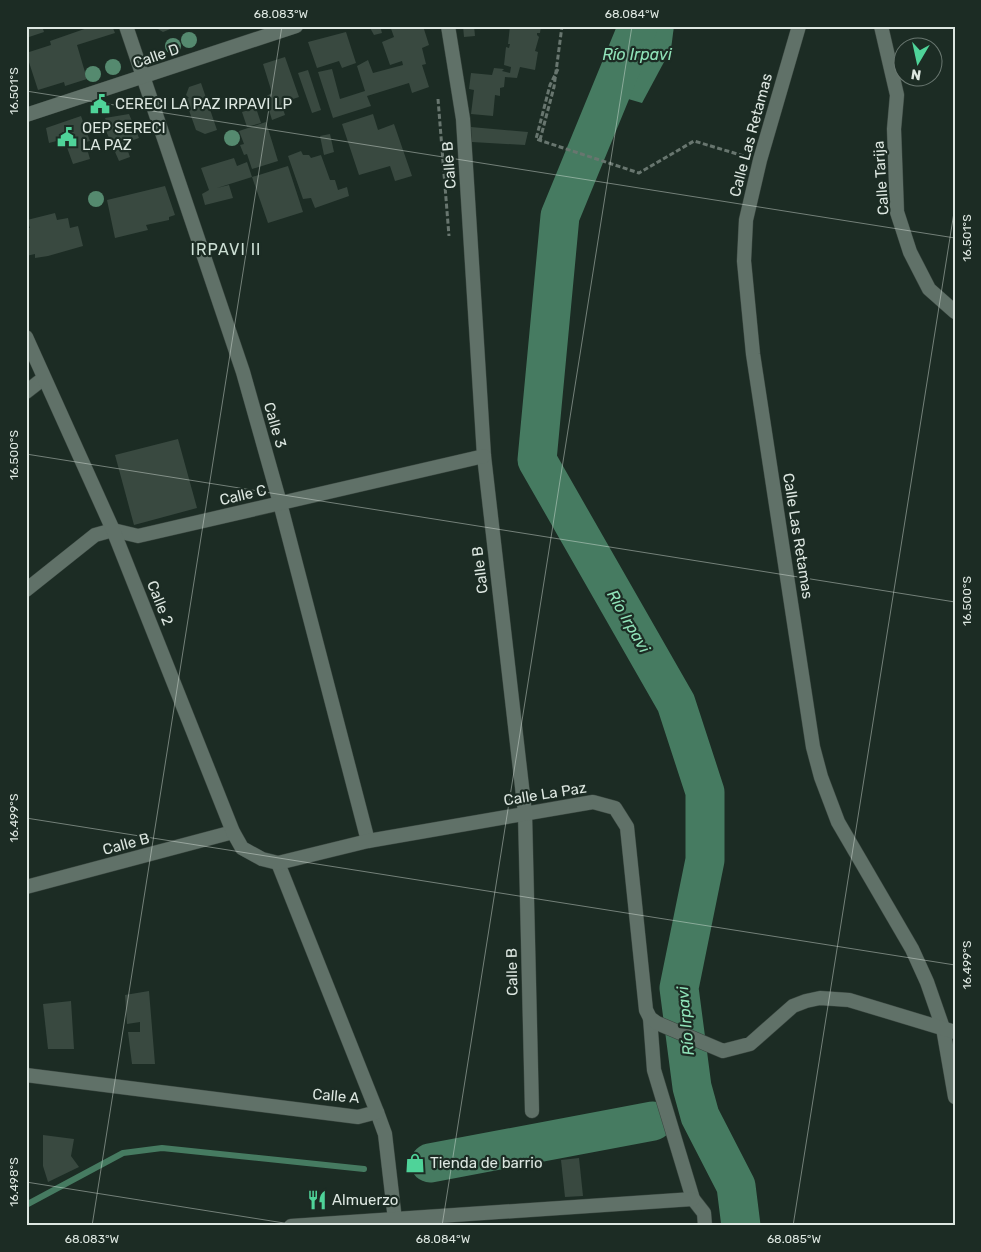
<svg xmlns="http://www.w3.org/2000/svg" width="981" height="1252" font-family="Rubik,sans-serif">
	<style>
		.water { fill: #467b61 }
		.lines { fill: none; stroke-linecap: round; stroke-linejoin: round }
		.stream { stroke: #467b61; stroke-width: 6 }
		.river { stroke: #467b61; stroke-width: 39 }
		.building { fill: #394940 }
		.minor-casing { stroke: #3a4740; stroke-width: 15 }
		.tertiary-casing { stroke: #3a4740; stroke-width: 15 }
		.secondary-casing { stroke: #3a4740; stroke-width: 15 }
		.path { stroke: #68766f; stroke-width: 3; stroke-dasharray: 5 2.5; stroke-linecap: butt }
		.minor { stroke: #607168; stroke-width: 14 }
		.tertiary { stroke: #607168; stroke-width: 14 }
		.secondary { stroke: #607168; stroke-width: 14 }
		.tree { fill: #558a6f }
		.ticks { fill: none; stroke: #dde7e1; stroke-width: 1; stroke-opacity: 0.45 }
		.labels { text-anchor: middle; stroke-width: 4.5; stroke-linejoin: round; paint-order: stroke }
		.street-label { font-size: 15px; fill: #dde7e1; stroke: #1c2c24 }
		.poi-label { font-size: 15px; fill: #dde7e1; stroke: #1c2c24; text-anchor: start }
		.water-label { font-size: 16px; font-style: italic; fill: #90e3b9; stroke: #1c2c24 }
		.neighbourhood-label { font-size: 16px; letter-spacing: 1px; fill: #cde0d5; stroke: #1c2c24 }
		.neatline { fill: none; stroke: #dde7e1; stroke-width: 2 }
		.ticks-label { font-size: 12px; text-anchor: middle; fill: #dde7e1 }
	</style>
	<rect width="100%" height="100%" fill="#1c2c24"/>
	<path class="water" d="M618 26H674L671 49 642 103 594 89Z"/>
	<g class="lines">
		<path class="stream" d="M26 1205 123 1153 162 1148 364 1169"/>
		<g class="river">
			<path d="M638 26 560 216 537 460 676 703 705 792V860L679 988 692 1087 700 1116 736 1186 741 1226"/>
			<path d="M430 1163 653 1121"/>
		</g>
	</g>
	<g class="building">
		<path d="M26 26H42L44 32 26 38Z"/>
		<path d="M93 26H112L115 33 77 45 87 79 65 86 64 82 38 90 26 53 51 45 50 41Z"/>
		<path d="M153 26H175V27L163 32Z"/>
		<path d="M369 26H380L382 33 374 35Z"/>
		<path d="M390 26H423L429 45 422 48 426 64 422 65 429 87 412 93 409 83 367 96 371 106 333 118 318 72 332 69 340 99 365 91 357 66 368 60 373 73 403 65 402 61 390 65 382 42 394 37Z"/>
		<path d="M463 26H474L475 36 464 37Z"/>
		<path d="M510 26H541L540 33H537V35L539 37 535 51 538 52 535 70 520 67 517 78 505 77 504 87 500 88V96L495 95 493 116 471 114 474 90 469 89 471 73 492 75 494 68 504 69 502 71 510 73 511 67 504 65 506 47 509 48 510 44H508Z"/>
		<path d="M346 32 356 63 342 68 339 61 317 68 308 42Z"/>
		<path d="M285 57 299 97 281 103 285 115 272 120 265 97 272 93 263 64Z"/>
		<path d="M308 70 321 110 312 113 298 73Z"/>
		<path d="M201 83 217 130 205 134 196 130 185 99 189 98 186 95 189 87Z"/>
		<path d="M256 108 261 123 247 127 242 112Z"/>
		<path d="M129 114 139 138 125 143 130 157 119 161 106 131 109 130 105 118Z"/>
		<path d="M373 114 378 130 394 124 412 176 395 181 390 166 359 175 342 124Z"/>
		<path d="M81 116 90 141 85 142 90 159 73 164 64 139 49 143 46 128Z"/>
		<path d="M266 122 278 161 252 169 247 154 244 155 240 145 244 144 239 131Z"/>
		<path d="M471 127 528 132 525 145 472 142Z"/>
		<path d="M330 134 334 152 324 155 320 136Z"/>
		<path d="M301 151 303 155H309L311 158 321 155 330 180H335L338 190 347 187 349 196 315 208 311 198 303 199 288 156Z"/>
		<path d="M234 158 237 166 247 162 252 177 217 188 229 185 233 198 205 205 202 194 209 190 201 168Z"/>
		<path d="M288 166 303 212 268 223 252 177Z"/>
		<path d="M165 186 175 215 169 217V220L146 225 148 230 115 238 107 200Z"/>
		<path d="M55 213 57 220 68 218 70 228 78 226 83 246 48 256 35 258V254L26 256V228H30L27 220Z"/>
		<path d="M178 439 197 508 134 525 115 455Z"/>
		<path d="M149 991 155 1064H132L128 1032H140V1022L127 1024 125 995Z"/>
		<path d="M71 1001 74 1049H48L43 1004Z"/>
		<path d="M43 1135 74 1139 71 1156 79 1167 48 1182 43 1166Z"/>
		<path d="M579 1158 583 1196 565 1197 561 1160Z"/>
	</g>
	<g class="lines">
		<defs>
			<g id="minor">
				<path d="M126 26 243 372 280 503 368 841"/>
				<path d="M448 26 463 119 484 456 525 813 532 1111"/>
				<path d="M799 26 760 160 746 220 744 261 753 354 813 747 821 777 838 822 912 949 927 982 943 1028 955 1097"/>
				<path d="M881 26 897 95 894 129 897 212 910 252 929 289 955 312"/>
				<path d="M26 392 44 378"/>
				<path d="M26 590 95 535 113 530 138 536 484 456"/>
				<path d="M26 887 233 832"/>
				<path d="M650 1018 654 1070 693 1199 704 1213 705 1226"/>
				<path d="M377 1112 385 1134 395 1220"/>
				<path d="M291 1226 693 1199"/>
			</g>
			<path id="tertiary" d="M26 1075 358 1117 377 1112 278 863"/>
			<g id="secondary">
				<path d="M26 115 296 26"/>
				<path d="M26 337 113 530 233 832 242 848 262 859 278 863 368 841 593 802 615 808 627 827 646 1010 650 1018 657 1023 723 1051 750 1044 793 1006 806 1001 820 998 849 1000 955 1032"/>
			</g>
		</defs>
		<use href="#minor" class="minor-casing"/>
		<use href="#tertiary" class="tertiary-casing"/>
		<use href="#secondary" class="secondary-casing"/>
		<g class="path">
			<path d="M558 69 550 85 536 139 639 173 694 141 744 156"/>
			<path d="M438 99 449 236"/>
			<path d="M540 140 554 87 562 26"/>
		</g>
		<use href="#minor" class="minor"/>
		<use href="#tertiary" class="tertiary"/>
		<use href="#secondary" class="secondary"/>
	</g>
	<g class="tree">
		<circle cx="189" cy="40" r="8"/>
		<circle cx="173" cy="46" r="8"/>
		<circle cx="113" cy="67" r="8"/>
		<circle cx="93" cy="74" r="8"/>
		<circle cx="232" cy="138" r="8"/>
		<circle cx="96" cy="199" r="8"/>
	</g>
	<path class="ticks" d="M26 91 955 238M26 454 955 602M26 818 955 965M26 1182 303 1226M92 1226 282 26M442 1226 632 26M793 1226 955 206"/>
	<defs>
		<symbol id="civic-bare" viewBox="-9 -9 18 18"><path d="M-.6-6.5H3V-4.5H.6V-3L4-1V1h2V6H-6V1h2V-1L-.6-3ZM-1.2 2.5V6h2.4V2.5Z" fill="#4fd399" stroke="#1c2c24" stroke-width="2.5" paint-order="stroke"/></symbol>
		<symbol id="shop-bare" viewBox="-9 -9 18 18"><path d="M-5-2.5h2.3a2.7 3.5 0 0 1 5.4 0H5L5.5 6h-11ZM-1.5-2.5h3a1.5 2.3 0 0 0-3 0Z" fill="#4fd399" stroke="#1c2c24" stroke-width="2.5" paint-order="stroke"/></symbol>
		<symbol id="restaurant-bare" viewBox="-9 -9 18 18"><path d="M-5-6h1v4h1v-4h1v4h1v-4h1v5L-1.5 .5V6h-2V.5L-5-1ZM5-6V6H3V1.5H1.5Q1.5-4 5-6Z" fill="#4fd399" stroke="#1c2c24" stroke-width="2.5" paint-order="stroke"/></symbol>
	</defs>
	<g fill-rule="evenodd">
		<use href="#civic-bare" x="86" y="90" width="28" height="28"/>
		<use href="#civic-bare" x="53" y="123" width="28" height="28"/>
		<use href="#shop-bare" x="401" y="1149" width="28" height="28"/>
		<use href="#restaurant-bare" x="303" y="1186" width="28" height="28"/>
	</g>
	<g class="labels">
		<g class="street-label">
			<text transform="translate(156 56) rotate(-19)" y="5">Calle D</text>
			<text transform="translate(751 135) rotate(-75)" y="5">Calle Las Retamas</text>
			<text transform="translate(449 165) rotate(-94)" y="5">Calle B</text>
			<text transform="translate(881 178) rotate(-94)" y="5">Calle Tarija</text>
			<text transform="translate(275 425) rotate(74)" y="5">Calle 3</text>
			<text transform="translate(243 495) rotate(-13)" y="5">Calle C</text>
			<text transform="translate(798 536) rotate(81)" y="5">Calle Las Retamas</text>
			<text transform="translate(480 570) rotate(-97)" y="5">Calle B</text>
			<text transform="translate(160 603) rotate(68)" y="5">Calle 2</text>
			<text transform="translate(545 794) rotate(-9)" y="5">Calle La Paz</text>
			<text transform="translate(126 844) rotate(-15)" y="5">Calle B</text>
			<text transform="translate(512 972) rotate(-91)" y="5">Calle B</text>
			<text transform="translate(336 1096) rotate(5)" y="5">Calle A</text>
		</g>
		<g class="poi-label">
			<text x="115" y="109">CERECI LA PAZ IRPAVI LP</text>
			<text x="82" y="133">OEP SERECI<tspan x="82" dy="17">LA PAZ</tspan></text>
			<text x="430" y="1168">Tienda de barrio</text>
			<text x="332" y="1205">Almuerzo</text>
		</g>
		<g class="water-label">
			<text x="637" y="60">Río Irpavi</text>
			<text transform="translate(629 621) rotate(60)" y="6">Río Irpavi</text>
			<text transform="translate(685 1021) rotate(-95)" y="6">Río Irpavi</text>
		</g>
		<g class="neighbourhood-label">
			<text x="226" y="255">IRPAVI II</text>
		</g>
	</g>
	<rect width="981" height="1252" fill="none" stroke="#1c2c24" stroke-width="55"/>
	<g transform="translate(918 62) rotate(189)"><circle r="24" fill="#1c2c24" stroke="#697770"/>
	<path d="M0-4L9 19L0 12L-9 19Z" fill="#4fd399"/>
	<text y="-8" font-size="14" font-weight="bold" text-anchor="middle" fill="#dde7e1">N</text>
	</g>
	<rect x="28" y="28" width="926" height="1196" class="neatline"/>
	<g class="ticks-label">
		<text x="281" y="18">68.083°W</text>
		<text x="632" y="18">68.084°W</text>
		<text transform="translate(14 91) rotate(-90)" y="4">16.501°S</text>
		<text transform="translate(967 238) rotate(-90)" y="4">16.501°S</text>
		<text transform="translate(14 455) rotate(-90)" y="4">16.500°S</text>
		<text transform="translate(967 601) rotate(-90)" y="4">16.500°S</text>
		<text transform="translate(14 818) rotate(-90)" y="4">16.499°S</text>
		<text transform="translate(967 965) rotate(-90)" y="4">16.499°S</text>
		<text transform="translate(14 1182) rotate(-90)" y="4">16.498°S</text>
		<text x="92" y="1243">68.083°W</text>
		<text x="443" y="1243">68.084°W</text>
		<text x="794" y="1243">68.085°W</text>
	</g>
</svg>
